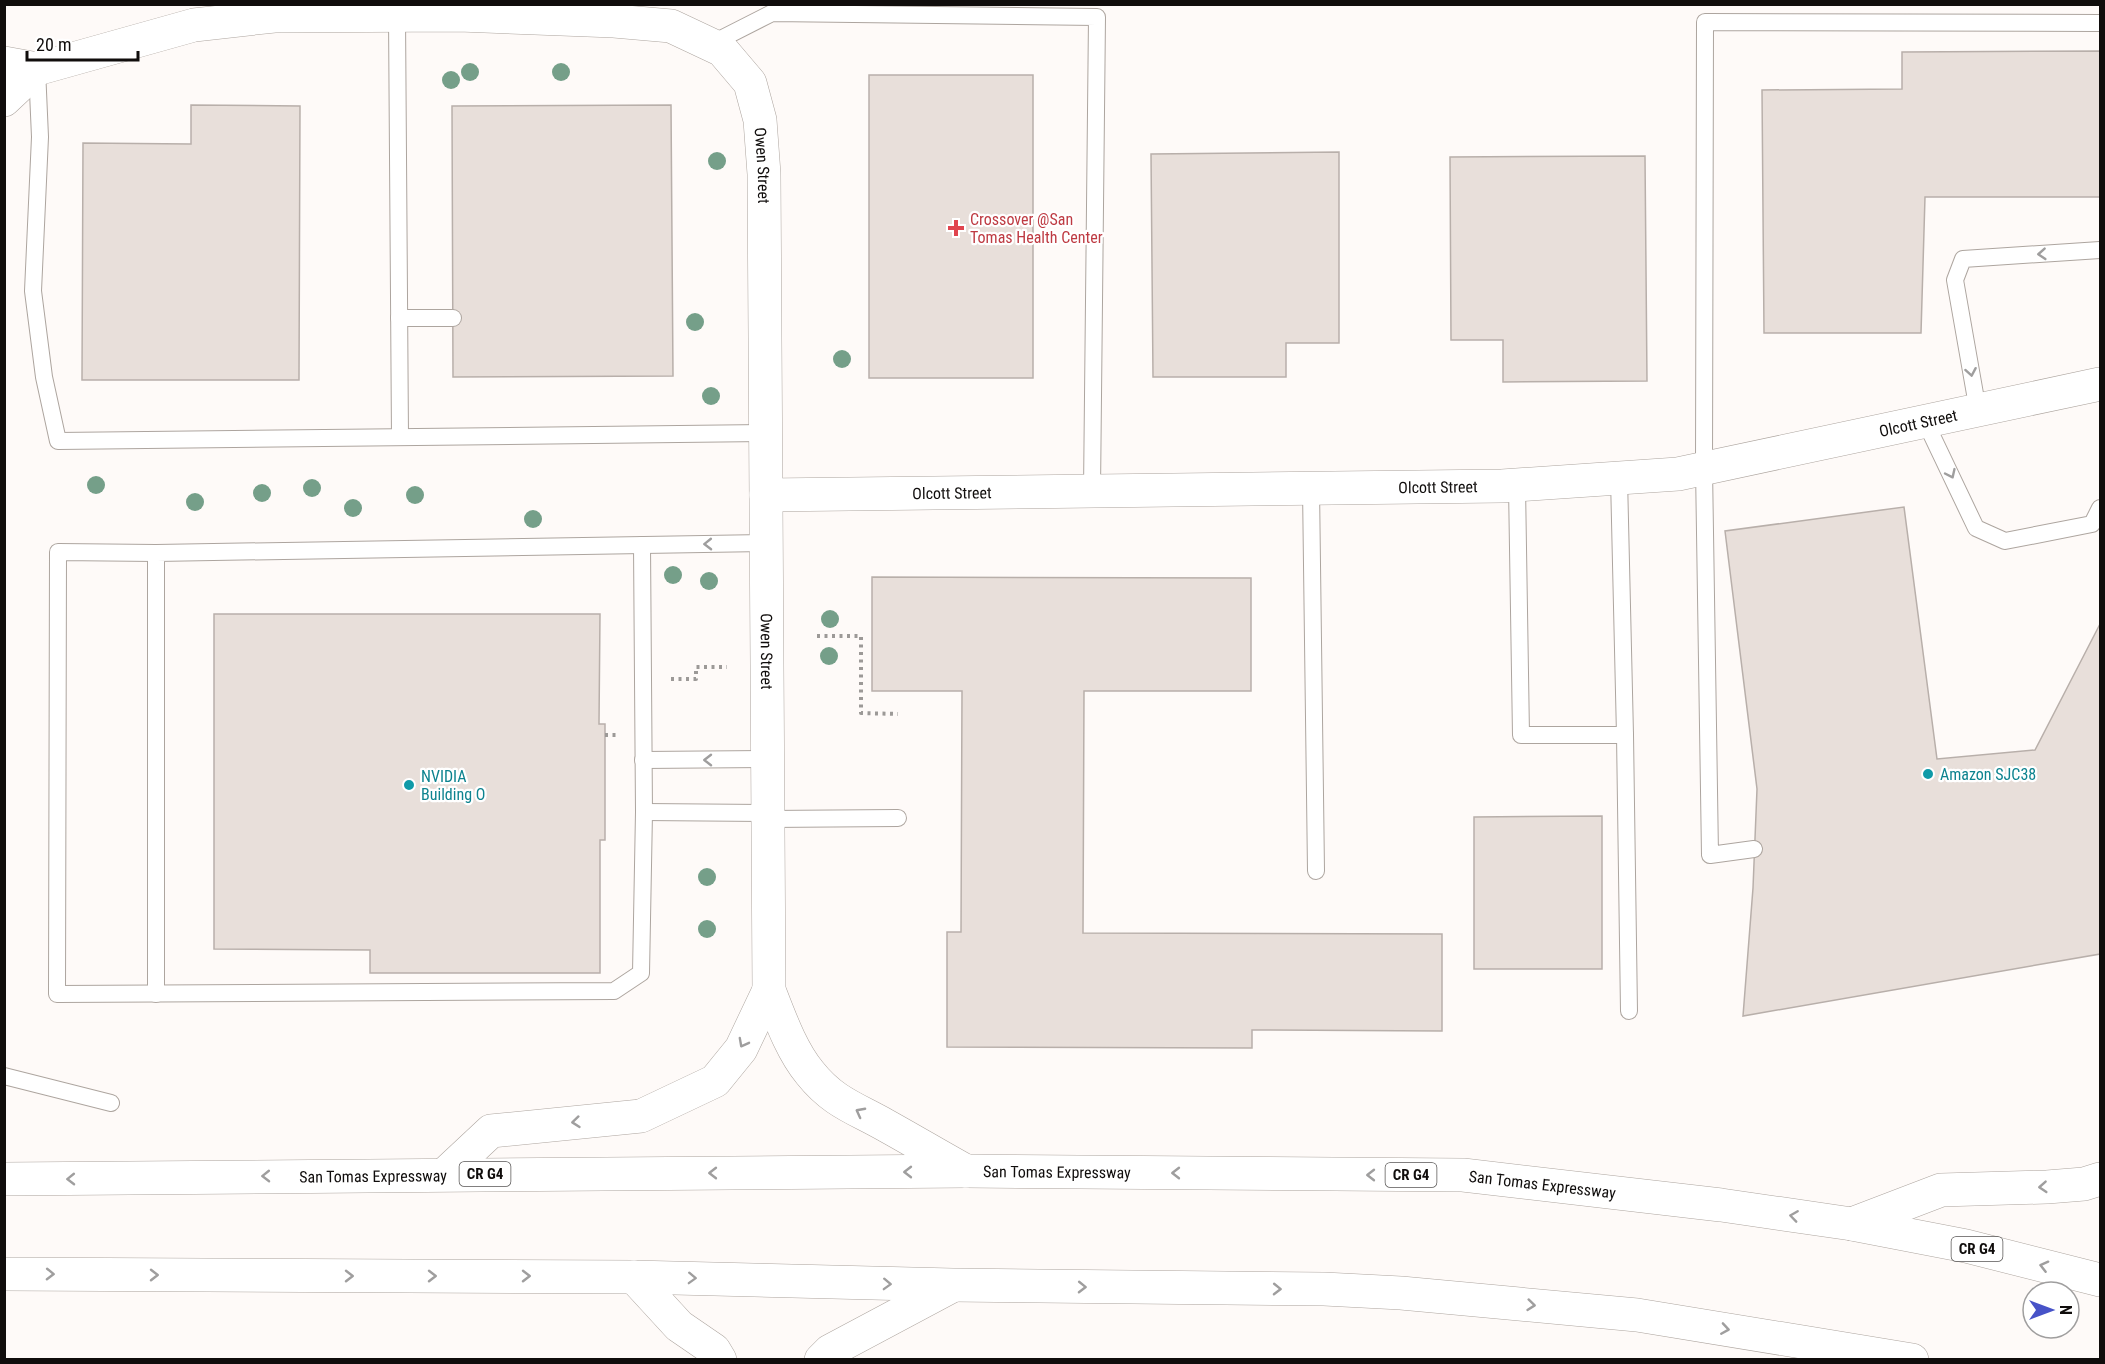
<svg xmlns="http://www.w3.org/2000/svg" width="2105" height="1364" font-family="'Roboto Condensed',sans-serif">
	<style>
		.building { fill: #e8dfda; stroke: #b8afaa; stroke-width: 1.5 }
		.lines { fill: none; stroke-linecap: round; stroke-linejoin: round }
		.service-casing { stroke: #ada59f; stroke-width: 18 }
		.minor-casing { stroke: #ada59f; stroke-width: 34 }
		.trunk-casing { stroke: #ada59f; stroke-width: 34 }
		.path { stroke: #9c9997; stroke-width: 4; stroke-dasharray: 3 4.5; stroke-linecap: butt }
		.service { stroke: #fff; stroke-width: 16 }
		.minor { stroke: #fff; stroke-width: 33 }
		.trunk { stroke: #fff; stroke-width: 33 }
		.tree { fill: #759f89 }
		.oneway { stroke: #9f9e9e }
		.health-dot { fill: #e0444e; stroke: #fff; stroke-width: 2 }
		.culture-dot { fill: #0f9aa8; stroke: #fff; stroke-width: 2 }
		.labels { text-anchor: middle; stroke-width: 4.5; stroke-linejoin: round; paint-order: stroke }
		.shield { fill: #fff; stroke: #585655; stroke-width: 1.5 }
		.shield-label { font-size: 15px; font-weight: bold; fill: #100d0c }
		.street-label { font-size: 16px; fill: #100d0c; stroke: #fff }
		.health-label { font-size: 16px; fill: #be3a42; stroke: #fff; text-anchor: start }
		.culture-label { font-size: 16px; fill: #0d838f; stroke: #fff; text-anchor: start }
	</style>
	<rect width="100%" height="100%" fill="#fefaf8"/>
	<g class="building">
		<path d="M2100 51V197H1925L1921 333H1764L1762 90 1902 89V52Z"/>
		<rect x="869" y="75" width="164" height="303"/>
		<path d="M191 105 300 106 299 380H82L83 143 191 144Z"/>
		<path d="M671 105 673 376 453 377 452 106Z"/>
		<path d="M1339 152V343H1286V377H1153L1151 154Z"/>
		<path d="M1645 156 1647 381 1503 382V340H1451L1450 157Z"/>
		<path d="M1904 507 1937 759 2035 750 2100 624V954L1743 1016 1753 888 1757 789 1725 531Z"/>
		<path d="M872 577 1251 578V691H1084L1083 933 1442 934V1031L1252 1030V1048L947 1047V932H961L962 691H872Z"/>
		<path d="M214 614H600L599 724H605V840H600V973H370V950L214 949Z"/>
		<path d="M1602 816V969H1474V817Z"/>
	</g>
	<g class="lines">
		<defs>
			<g id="service">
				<path d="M397 16 400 437"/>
				<path d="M711 44 772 13 1097 17 1092 491"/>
				<path d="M37 69 40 137 33 291 44 377 58 441 766 433"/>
				<path d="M399 318H453"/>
				<path d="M1978 411 1955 280 1963 259 2100 250"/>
				<path d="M1925 421 1976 528 2005 541 2092 524 2100 508"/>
				<path d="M1619 478 1625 735"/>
				<path d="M1517 486 1521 735H1625L1629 1011"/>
				<path d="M1311 488 1316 871"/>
				<path d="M156 553 58 552 57 994 614 991 641 973 644 812 642 545"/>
				<path d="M643 760 767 759"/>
				<path d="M644 812 767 813"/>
				<path d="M768 819 898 818"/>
				<path d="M1754 849 1710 855 1704 468 1705 22 2100 23"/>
				<path d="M156 994V553L766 543"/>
				<path d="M4 1076 111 1103"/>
			</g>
			<g id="minor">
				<path id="s1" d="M766 495 1502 486 1678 474 2100 384"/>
			</g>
			<g id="trunk">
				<path id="s2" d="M4 63 37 69 194 25 274 16 459 15 614 21 671 26 722 50 750 83 760 120 764 174 769 990C780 1018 791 1050 810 1073 833 1102 855 1108 885 1125 912 1140 939 1156 966 1171"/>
				<path d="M4 100 37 69"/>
				<path d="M445 1174 491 1131 641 1116 715 1081 741 1049 769 990"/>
				<path id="s3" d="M4 1179 966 1171 1463 1175 1721 1205 1852 1224 1966 1246 2100 1280"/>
				<path d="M1852 1224 1941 1190 2047 1187 2084 1184 2100 1179"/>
				<path d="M4 1274 634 1277 953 1285 1324 1289 1401 1293 1637 1315 1912 1360"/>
				<path d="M634 1277 679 1326 714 1350 720 1360"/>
				<path d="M821 1360 830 1351 952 1286"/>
			</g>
		</defs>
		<use href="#service" class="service-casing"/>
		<use href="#minor" class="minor-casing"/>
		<use href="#trunk" class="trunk-casing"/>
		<g class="path">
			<path d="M817 636H861V713L898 714"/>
			<path d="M671 679H696V667H727"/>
			<path d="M605 735H617"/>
		</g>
		<use href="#service" class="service"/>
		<use href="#minor" class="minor"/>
		<use href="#trunk" class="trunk"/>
	</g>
	<g class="tree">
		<circle cx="470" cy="72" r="9"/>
		<circle cx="561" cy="72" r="9"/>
		<circle cx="451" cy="80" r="9"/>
		<circle cx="717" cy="161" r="9"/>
		<circle cx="695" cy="322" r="9"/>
		<circle cx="842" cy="359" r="9"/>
		<circle cx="711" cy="396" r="9"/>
		<circle cx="96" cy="485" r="9"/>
		<circle cx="312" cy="488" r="9"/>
		<circle cx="262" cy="493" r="9"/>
		<circle cx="415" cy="495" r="9"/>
		<circle cx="195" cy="502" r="9"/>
		<circle cx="353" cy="508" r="9"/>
		<circle cx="533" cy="519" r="9"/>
		<circle cx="673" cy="575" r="9"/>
		<circle cx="709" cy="581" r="9"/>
		<circle cx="830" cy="619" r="9"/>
		<circle cx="829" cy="656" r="9"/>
		<circle cx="707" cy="877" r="9"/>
		<circle cx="707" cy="929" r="9"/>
	</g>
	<defs><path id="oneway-chevron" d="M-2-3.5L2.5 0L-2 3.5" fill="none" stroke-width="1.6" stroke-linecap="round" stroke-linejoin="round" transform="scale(1.5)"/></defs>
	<g class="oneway">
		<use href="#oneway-chevron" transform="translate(2042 254) rotate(176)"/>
		<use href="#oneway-chevron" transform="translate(1971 372) rotate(80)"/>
		<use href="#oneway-chevron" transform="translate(1951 474) rotate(65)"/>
		<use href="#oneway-chevron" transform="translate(708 544) rotate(179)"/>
		<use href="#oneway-chevron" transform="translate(708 760) rotate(180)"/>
		<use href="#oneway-chevron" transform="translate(743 1043) rotate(118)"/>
		<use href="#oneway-chevron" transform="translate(860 1112) rotate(-152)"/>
		<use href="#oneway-chevron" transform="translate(576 1122) rotate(174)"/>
		<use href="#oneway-chevron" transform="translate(908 1172) rotate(180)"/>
		<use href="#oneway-chevron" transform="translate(713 1173) rotate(180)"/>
		<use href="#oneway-chevron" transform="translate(1176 1173) rotate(-180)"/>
		<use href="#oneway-chevron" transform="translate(1371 1175) rotate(-180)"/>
		<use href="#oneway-chevron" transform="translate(266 1176) rotate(179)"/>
		<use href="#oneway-chevron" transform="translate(71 1179) rotate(179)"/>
		<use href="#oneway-chevron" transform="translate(2043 1187) rotate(176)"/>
		<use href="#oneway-chevron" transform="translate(1794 1216) rotate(-172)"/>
		<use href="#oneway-chevron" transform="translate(2044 1266) rotate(-166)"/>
		<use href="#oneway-chevron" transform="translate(50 1274) rotate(1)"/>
		<use href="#oneway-chevron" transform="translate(154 1275)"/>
		<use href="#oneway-chevron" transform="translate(349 1276)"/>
		<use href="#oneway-chevron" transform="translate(432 1276)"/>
		<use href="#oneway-chevron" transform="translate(526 1276)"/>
		<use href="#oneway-chevron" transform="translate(692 1278) rotate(2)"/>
		<use href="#oneway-chevron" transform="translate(887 1284) rotate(2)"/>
		<use href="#oneway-chevron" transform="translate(1082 1287) rotate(1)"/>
		<use href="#oneway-chevron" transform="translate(1277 1289) rotate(1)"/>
		<use href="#oneway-chevron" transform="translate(1531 1305) rotate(6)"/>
		<use href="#oneway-chevron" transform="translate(1725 1329) rotate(9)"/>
	</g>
	<path class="health-dot" d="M953 219h6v6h6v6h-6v6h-6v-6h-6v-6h6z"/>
	<g class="culture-dot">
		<circle cx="1928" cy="774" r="6"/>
		<circle cx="409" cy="785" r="6"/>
	</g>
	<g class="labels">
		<g class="shield">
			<rect x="459.5" y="1162" width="51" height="24" rx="4.5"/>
			<rect x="1385.5" y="1163" width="51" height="24" rx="4.5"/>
			<rect x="1951.5" y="1237" width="51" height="24" rx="4.5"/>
		</g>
		<g class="shield-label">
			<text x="485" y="1179">CR G4</text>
			<text x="1411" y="1180">CR G4</text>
			<text x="1977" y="1254">CR G4</text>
		</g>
		<g class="street-label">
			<text dy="6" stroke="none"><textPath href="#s2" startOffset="858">Owen Street</textPath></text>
			<text dy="6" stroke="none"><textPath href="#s1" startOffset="1158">Olcott Street</textPath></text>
			<text dy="6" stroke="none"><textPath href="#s1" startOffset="672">Olcott Street</textPath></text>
			<text dy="6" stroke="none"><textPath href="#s1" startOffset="186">Olcott Street</textPath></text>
			<text dy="6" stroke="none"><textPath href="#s2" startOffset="1344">Owen Street</textPath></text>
			<text dy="6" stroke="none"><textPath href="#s3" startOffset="1053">San Tomas Expressway</textPath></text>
			<text dy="6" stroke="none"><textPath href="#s3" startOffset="369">San Tomas Expressway</textPath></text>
			<text dy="6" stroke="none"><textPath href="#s3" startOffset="1539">San Tomas Expressway</textPath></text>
		</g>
		<g class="health-label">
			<text x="970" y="225">Crossover @San<tspan x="970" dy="18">Tomas Health Center</tspan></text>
		</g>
		<g class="culture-label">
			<text x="1940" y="780">Amazon SJC38</text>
			<text x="421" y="782">NVIDIA<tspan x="421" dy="18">Building O</tspan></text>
		</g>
	</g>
	<rect width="2105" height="1364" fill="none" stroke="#100d0c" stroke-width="12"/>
	<g transform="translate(2051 1310) rotate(90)"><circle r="28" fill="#ffffff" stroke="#9f9e9e" stroke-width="1.5"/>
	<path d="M0-4.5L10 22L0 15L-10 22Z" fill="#4753c8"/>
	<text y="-9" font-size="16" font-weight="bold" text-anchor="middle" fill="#100d0c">N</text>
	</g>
	<path d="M27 51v9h111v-9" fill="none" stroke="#100d0c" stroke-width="3"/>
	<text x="36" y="51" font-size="18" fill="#100d0c" stroke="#ffffff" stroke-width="4.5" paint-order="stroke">20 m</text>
</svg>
